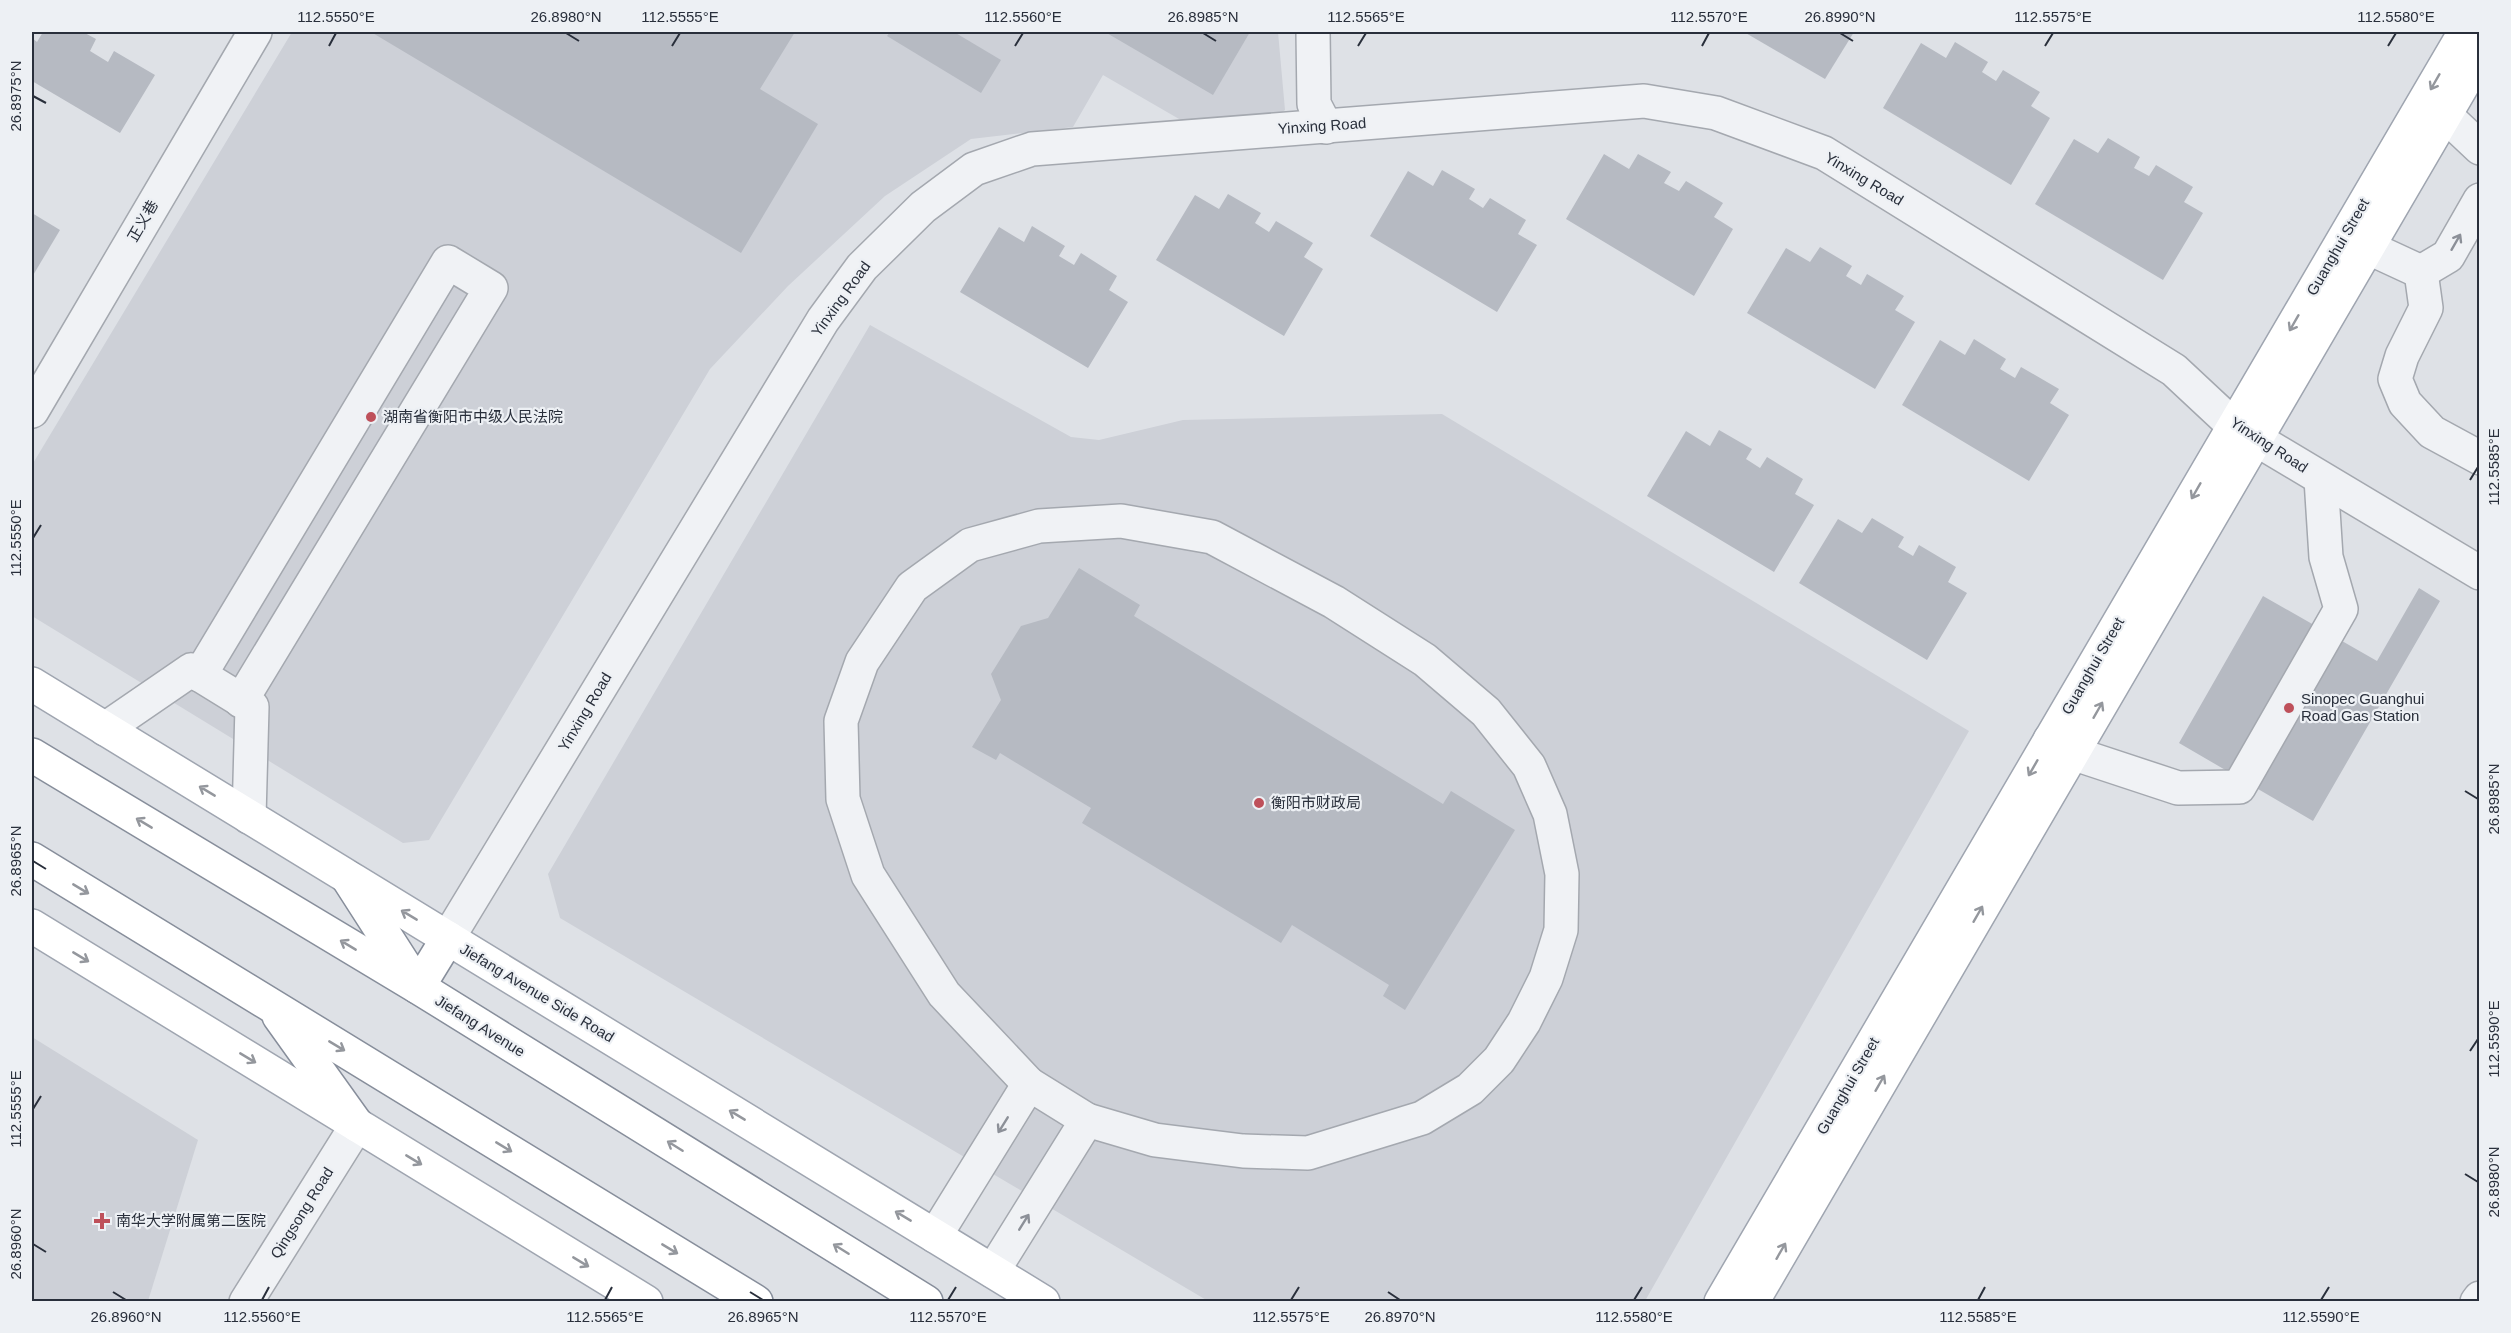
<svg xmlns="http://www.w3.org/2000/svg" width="2511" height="1333" font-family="Arial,'Noto Sans SC',sans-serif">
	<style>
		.built { fill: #cdd0d7 }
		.building { fill: #b6bac2 }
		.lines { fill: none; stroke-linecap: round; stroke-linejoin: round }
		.minor-casing { stroke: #a4a8af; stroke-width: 36 }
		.major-casing { stroke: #9fa5b0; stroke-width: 36 }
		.highway-casing { stroke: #878e9b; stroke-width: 36 }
		.minor { stroke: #f0f2f5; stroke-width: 33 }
		.major { stroke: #fff; stroke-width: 33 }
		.highway { stroke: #fff; stroke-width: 33 }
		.oneway { stroke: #94979d }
		.oneway2 { stroke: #8c9098 }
		.ticks { fill: none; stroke: #292f3b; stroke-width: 2 }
		.poi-dot { fill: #be505a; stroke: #edf0f4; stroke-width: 2 }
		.labels { text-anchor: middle; stroke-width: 4.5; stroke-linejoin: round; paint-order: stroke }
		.street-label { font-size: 15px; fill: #292f3b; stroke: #edf0f4 }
		.poi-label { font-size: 15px; fill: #292f3b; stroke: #edf0f4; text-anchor: start }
		.neatline { fill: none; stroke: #292f3b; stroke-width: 2 }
		.ticks-label { font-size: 15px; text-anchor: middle; fill: #292f3b }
	</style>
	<rect width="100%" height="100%" fill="#dee1e6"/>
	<g class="built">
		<path d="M292 32H1278L1285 110 1270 123H1186L1103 75 1073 127 971 139 885 196 788 286 710 369 429 840 403 843 32 616V465Z"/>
		<path d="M870 325 1071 437 1099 440 1183 420 1442 414 1969 731 1645 1301H1208L560 918 548 874Z"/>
		<path d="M32 1037 198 1140 148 1301H32Z"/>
	</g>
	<g class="building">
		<path d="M43 32H83L96 39 90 51 108 62 114 51 155 75 120 133 32 81V38L37 42Z"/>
		<path d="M371 32H795L760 89 818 124 741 253Z"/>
		<path d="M890 32H954L1001 60 981 93 887 36Z"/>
		<path d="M1105 32H1250L1213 95Z"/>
		<path d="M1744 32H1854L1825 79Z"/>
		<path d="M1955 42 1988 62 1982 72 1996 81 2003 70 2040 92 2031 106 2050 118 2011 185 1883 108 1921 43 1946 58Z"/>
		<path d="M2108 138 2140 157 2134 168 2149 176 2156 165 2193 187 2184 202 2203 213 2163 280 2035 204 2074 139 2098 153Z"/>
		<path d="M1604 154 1629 169 1638 154 1671 172 1664 183 1679 191 1686 181 1723 203 1714 217 1733 229 1694 296 1566 219Z"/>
		<path d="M1442 170 1475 189 1469 199 1483 208 1490 198 1526 220 1518 234 1537 245 1497 312 1370 236 1408 171 1433 186Z"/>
		<path d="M1228 194 1261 213 1255 223 1269 232 1276 221 1313 243 1304 257 1323 269 1284 336 1156 260 1195 195 1219 209Z"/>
		<path d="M32 213 60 230 32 277Z"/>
		<path d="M1032 226 1065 246 1059 256 1074 265 1081 253 1117 276 1109 290 1128 302 1088 368 960 292 999 227 1024 242Z"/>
		<path d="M1820 247 1852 266 1846 276 1861 285 1867 274 1904 296 1895 310 1915 322 1875 389 1747 313 1786 248 1810 262Z"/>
		<path d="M1974 339 2006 359 2000 369 2015 378 2021 367 2059 389 2050 403 2069 415 2029 481 1902 405 1940 340 1965 355Z"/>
		<path d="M1719 430 1752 449 1746 459 1760 468 1767 457 1803 479 1795 494 1814 505 1774 572 1647 496 1686 431 1710 446Z"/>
		<path d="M1872 518 1904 537 1898 547 1913 556 1919 545 1956 567 1948 582 1967 593 1927 660 1799 583 1838 519 1862 533Z"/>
		<path d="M1079 568 1140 605 1134 616 1443 804 1451 791 1515 830 1405 1010 1383 996 1389 985 1292 925 1281 943 1082 823 1091 808 1000 753 996 760 972 747 1001 700 991 674 1021 626 1048 618Z"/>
		<path d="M2419 588 2440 601 2313 821 2179 743 2263 596 2377 661Z"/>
	</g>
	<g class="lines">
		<defs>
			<g id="minor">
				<path d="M1313 32 1314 104 1326 127"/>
				<path d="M2445 115 2480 148"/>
				<path d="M2367 247 2421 272"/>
				<path d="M2421 272 2426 308 2402 356 2395 379 2405 403 2432 432 2480 458"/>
				<path d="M2421 272 2448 256 2480 200"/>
				<path d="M32 411 255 32"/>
				<path d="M200 675 448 262 491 288 241 701"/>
				<path d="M105 729 191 670 200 675 252 707 249 817"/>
				<path d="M2050 740 2072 753 2178 788 2239 787 2341 609 2326 557 2321 479"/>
				<path d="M448 938 823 320 862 267 923 207 974 169 1032 149 1644 101 1716 113 1824 153 2174 370 2234 426 2480 573"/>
				<path d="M1029 1084 944 994 868 875 843 799 841 721 862 662 912 587 970 545 1039 526 1121 521 1212 537 1334 602 1425 660 1486 712 1529 766 1550 814 1562 874 1561 930 1546 978 1524 1022 1499 1060 1470 1089 1422 1118 1308 1153 1243 1151 1155 1140 1087 1120"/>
				<path d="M935 1236 1029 1084 1087 1120 993 1271"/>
				<path d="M246 1302 357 1125"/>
				<path d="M2477 1302 2480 1298"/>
			</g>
			<g id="major">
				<path d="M32 684 1043 1302"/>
				<path d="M32 926 646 1302"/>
				<path d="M1721 1302 2465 32"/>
				<path d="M1752 1302 2480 55"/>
			</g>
			<g id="highway">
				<path d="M32 755 418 987 926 1302"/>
				<path d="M32 859 756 1302"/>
				<path d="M348 878 418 987 448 938"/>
				<path d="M279 1016 357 1125"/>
			</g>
		</defs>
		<use href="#minor" class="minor-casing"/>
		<use href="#major" class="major-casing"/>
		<use href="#highway" class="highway-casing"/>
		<use href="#minor" class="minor"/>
		<use href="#major" class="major"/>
		<use href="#highway" class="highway"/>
	</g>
	<defs><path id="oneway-shaft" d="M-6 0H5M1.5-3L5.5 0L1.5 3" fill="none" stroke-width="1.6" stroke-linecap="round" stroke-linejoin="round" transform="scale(1.5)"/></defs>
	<g class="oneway">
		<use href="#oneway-shaft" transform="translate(2435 82) rotate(120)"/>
		<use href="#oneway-shaft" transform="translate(2294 323) rotate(120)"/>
		<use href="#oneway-shaft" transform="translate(2196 491) rotate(120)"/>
		<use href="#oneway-shaft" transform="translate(2098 710) rotate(-60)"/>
		<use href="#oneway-shaft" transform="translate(2033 768) rotate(120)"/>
		<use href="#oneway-shaft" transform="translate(207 791) rotate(-149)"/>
		<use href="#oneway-shaft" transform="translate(144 823) rotate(-149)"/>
		<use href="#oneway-shaft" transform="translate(81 889) rotate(31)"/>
		<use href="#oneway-shaft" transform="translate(1978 914) rotate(-60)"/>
		<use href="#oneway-shaft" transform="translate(409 915) rotate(-149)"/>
		<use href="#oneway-shaft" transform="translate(348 945) rotate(-149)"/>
		<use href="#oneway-shaft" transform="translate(81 957) rotate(31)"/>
		<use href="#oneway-shaft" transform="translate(337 1046) rotate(31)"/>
		<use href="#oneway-shaft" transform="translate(248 1058) rotate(31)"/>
		<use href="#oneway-shaft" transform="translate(1880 1083) rotate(-60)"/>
		<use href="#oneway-shaft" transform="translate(737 1115) rotate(-149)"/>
		<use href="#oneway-shaft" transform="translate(675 1146) rotate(-148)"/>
		<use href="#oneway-shaft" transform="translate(504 1147) rotate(31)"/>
		<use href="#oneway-shaft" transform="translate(414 1160) rotate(31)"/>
		<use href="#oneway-shaft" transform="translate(903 1216) rotate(-149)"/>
		<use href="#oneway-shaft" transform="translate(670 1249) rotate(31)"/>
		<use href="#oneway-shaft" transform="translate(841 1249) rotate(-148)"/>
		<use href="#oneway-shaft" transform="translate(1781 1251) rotate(-60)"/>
		<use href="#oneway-shaft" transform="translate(581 1262) rotate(31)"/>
	</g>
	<g class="oneway2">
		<use href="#oneway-shaft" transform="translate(2456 242) rotate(-60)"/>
		<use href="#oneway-shaft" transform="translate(1003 1125) rotate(122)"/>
		<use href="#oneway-shaft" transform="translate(1024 1222) rotate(-58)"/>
	</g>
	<path class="ticks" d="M566 33 579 41M1203 33 1216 41M1840 33 1853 41M329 46 336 33M672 46 680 33M1015 46 1023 33M1358 46 1366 33M1702 46 1709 33M2045 46 2053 33M2388 46 2396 33M33 96 46 103M2470 480 2478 467M33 538 41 525M2465 791 2478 799M33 861 46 869M2470 1051 2478 1039M33 1109 41 1096M2465 1174 2478 1182M33 1244 46 1252M113 1292 126 1300M750 1292 763 1300M1388 1292 1400 1300M262 1300 269 1287M605 1300 612 1287M948 1300 956 1287M1291 1300 1299 1287M1634 1300 1642 1287M1978 1300 1985 1287M2321 1300 2329 1287"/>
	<g class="poi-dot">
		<circle cx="371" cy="417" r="6"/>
		<circle cx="2289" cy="708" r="6"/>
		<circle cx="1259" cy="803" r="6"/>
		<path d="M99 1212h6v6h6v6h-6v6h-6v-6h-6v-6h6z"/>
	</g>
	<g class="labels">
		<g class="street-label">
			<text transform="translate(1322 126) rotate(-4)" y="5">Yinxing Road</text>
			<text transform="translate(1864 179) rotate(31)" y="5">Yinxing Road</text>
			<text transform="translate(143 221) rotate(-60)" y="5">正义巷</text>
			<text transform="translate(2338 247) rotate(-60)" y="5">Guanghui Street</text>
			<text transform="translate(841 299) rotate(-54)" y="5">Yinxing Road</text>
			<text transform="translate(2269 445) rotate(33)" y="5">Yinxing Road</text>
			<text transform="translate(2093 666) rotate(-60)" y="5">Guanghui Street</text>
			<text transform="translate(585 712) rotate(-59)" y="5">Yinxing Road</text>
			<text transform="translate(537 993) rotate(31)" y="5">Jiefang Avenue Side Road</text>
			<text transform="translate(480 1026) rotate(32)" y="5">Jiefang Avenue</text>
			<text transform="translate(1848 1086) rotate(-60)" y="5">Guanghui Street</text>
			<text transform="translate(302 1213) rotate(-58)" y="5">Qingsong Road</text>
		</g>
		<g class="poi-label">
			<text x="383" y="422">湖南省衡阳市中级人民法院</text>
			<text x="2301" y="704">Sinopec Guanghui<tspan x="2301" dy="17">Road Gas Station</tspan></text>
			<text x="1271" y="808">衡阳市财政局</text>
			<text x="116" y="1226">南华大学附属第二医院</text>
		</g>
	</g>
	<rect width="2511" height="1333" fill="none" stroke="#edf0f4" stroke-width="66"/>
	<rect x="33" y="33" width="2445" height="1267" class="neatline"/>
	<g class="ticks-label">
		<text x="336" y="22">112.5550°E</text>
		<text x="566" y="22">26.8980°N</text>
		<text x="680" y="22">112.5555°E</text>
		<text x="1023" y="22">112.5560°E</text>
		<text x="1203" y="22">26.8985°N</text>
		<text x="1366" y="22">112.5565°E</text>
		<text x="1709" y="22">112.5570°E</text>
		<text x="1840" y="22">26.8990°N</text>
		<text x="2053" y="22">112.5575°E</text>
		<text x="2396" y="22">112.5580°E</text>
		<text transform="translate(16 96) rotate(-90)" y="5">26.8975°N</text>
		<text transform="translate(2494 467) rotate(-90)" y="5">112.5585°E</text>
		<text transform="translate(16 538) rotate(-90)" y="5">112.5550°E</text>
		<text transform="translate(2494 799) rotate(-90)" y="5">26.8985°N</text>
		<text transform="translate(16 861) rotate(-90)" y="5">26.8965°N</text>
		<text transform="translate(2494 1039) rotate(-90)" y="5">112.5590°E</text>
		<text transform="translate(16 1109) rotate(-90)" y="5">112.5555°E</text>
		<text transform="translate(2494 1182) rotate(-90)" y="5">26.8980°N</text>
		<text transform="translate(16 1244) rotate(-90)" y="5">26.8960°N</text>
		<text x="126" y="1322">26.8960°N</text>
		<text x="262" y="1322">112.5560°E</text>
		<text x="605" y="1322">112.5565°E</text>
		<text x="763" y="1322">26.8965°N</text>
		<text x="948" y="1322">112.5570°E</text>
		<text x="1291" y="1322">112.5575°E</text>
		<text x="1400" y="1322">26.8970°N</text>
		<text x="1634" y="1322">112.5580°E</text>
		<text x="1978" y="1322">112.5585°E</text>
		<text x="2321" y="1322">112.5590°E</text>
	</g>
</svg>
